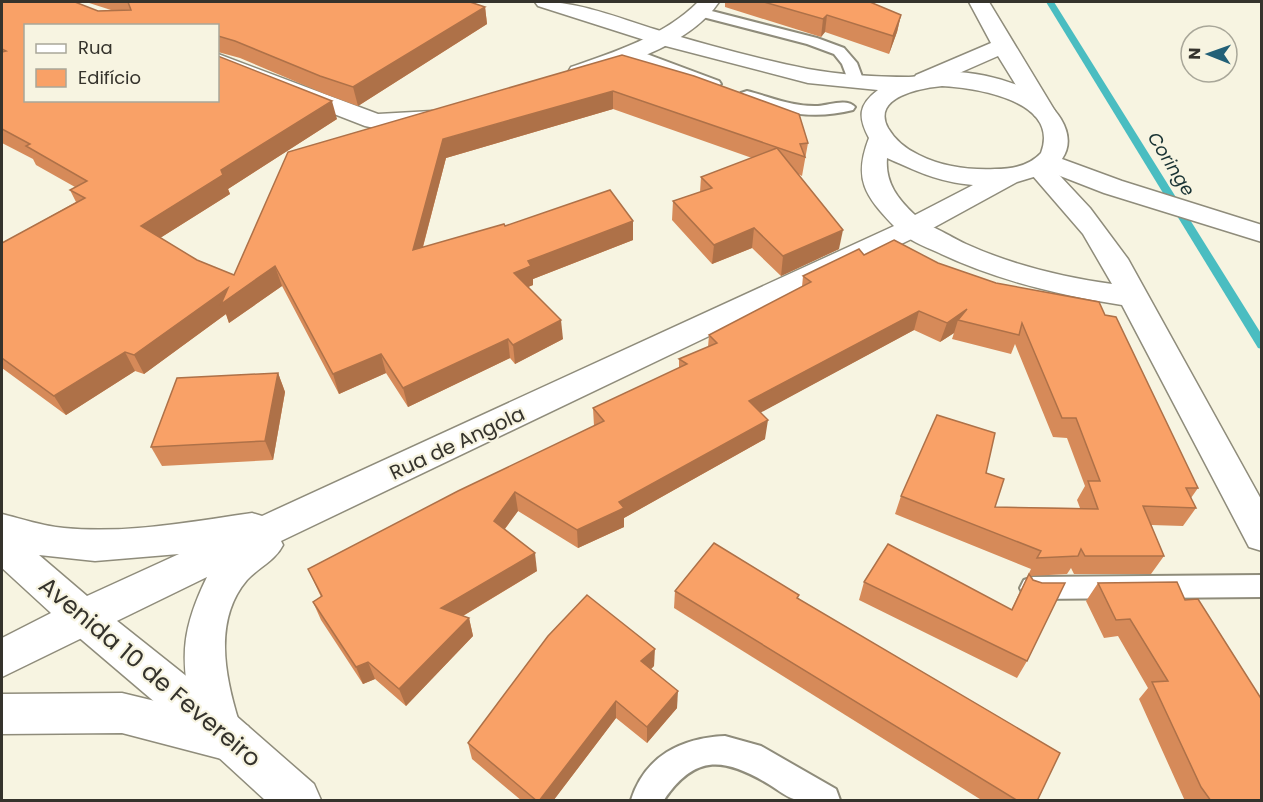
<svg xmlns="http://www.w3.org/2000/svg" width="1263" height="802" font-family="Poppins,sans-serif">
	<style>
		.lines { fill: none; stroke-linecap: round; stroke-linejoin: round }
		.stream { fill: #4abdc1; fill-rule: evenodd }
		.service-casing { stroke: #8f8c7b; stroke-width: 4 }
		.minor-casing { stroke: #8f8c7b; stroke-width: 3 }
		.tertiary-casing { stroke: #8f8c7b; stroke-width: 3 }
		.service { fill: #fff; fill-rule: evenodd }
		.minor { fill: #fff; fill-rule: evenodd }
		.tertiary { fill: #fff; fill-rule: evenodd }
		.wall { fill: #d68a59 }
		.shaded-wall { fill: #ae7148 }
		.building { fill: #f9a167; stroke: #ae7148; stroke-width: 1.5 }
		.labels { text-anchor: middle; stroke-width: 4.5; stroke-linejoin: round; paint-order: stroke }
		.far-water-label { font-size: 18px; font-style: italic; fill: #183233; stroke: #f7f4e1 }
		.street-label { font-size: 20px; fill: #35332c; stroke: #f7f4e1 }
		.near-street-label { font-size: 24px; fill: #35332c; stroke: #f7f4e1 }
	</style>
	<rect width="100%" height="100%" fill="#f7f4e1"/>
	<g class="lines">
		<path class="stream" d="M1046 2H1054L1262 335V349L1258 348Z"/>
		<defs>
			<g id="service">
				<path d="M700 8 817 38 844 48 857 63 864 82 856 87 850 85 842 64 834 54 807 44 695 15 693 12Z"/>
				<path d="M628 47 719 81 721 84 713 89 707 87 623 55 620 52 623 49Z"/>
				<path d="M747 91C771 97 792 107 818 106 829 105 847 98 855 107L853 110C814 120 778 113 741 99L739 96 741 93Z"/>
				<path d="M1262 575V597L1033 599 1024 596 1020 588 1024 580 1033 577Z"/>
				<path d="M725 736 761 746 836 789 840 800C827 800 812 802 798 800 789 799 778 790 770 785 725 758 696 753 664 800H631C645 756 681 738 725 736Z"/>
			</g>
			<g id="minor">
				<path d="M698 2H719C691 43 632 61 587 77L579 79 571 77 568 72 571 67C615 52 664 36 698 2Z"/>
				<path d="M969 2H989L1055 111 1051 116 1043 118 1035 116 998 56 932 85 924 87 916 85 913 80 916 75 991 43Z"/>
				<path d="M218 54 378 114 432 111 441 113 444 118 441 123C417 129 389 132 365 126L218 69Z"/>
				<path d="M1039 160 1048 163 1090 208 1128 259 1262 501V551L1249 547 1122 305C1058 295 995 280 937 252 924 246 906 240 898 228L902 222C924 217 946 235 966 244 1012 265 1062 277 1112 284L1083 234 1026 168 1030 163Z"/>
				<path d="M83 600 97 605 234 714 314 784 321 800H265L204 744 69 629 63 617 69 605Z"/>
			</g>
			<path id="tertiary" d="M535 2C574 0 616 17 654 29 703 44 758 59 808 69 841 75 876 77 909 77 919 77 929 73 940 72 969 70 1003 78 1029 90 1052 101 1080 133 1062 159L1122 181 1262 225V242L1104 193 1050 172 1017 182 922 234 281 541 283 545C275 561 259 567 247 580 213 620 225 677 239 722L248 726 255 741 248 756 233 762 122 733 2 734V694L122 693 192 710C179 657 183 626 207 577L2 677V638L51 613 2 568V514C22 519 43 526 64 528 127 534 190 522 252 513L262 516 894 226C865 196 853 179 869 138 858 117 858 105 878 90L808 83 654 43 538 6ZM942 86C975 88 1061 100 1041 153 1029 166 1012 169 995 169 969 170 943 167 919 155 906 149 895 140 888 128 871 97 921 88 942 86ZM887 158C917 171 937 182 973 185L915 215C898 199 885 183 887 158ZM179 554 87 596 39 555 95 561Z"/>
		</defs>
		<use href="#service" class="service-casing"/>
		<use href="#minor" class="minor-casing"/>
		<use href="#tertiary" class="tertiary-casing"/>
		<use href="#service" class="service"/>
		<use href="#minor" class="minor"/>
		<use href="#tertiary" class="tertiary"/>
	</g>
	<g class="wall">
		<path d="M2 2 98 11 111 10 86 2H470L485 7 487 24 358 106 325 94 240 58 218 52V26H26L337 119 228 189 230 194 160 238 197 260 234 275 622 55 808 143 802 176 798 174 839 249 781 276 752 248 712 264 672 220 673 201 700 192 701 177 752 158 613 109 446 158 423 247 505 226 633 221V240L533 279V285L528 287 563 339 515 364 510 358 408 407 386 373 339 394 282 286 229 323 226 314 144 374 135 371 66 415 2 368V243L76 202 70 190 75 187 36 165 33 159 2 143Z"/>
		<path d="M725 2H870L901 15 897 32 889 54 825 32 821 37 725 7Z"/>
		<path d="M864 255 938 263 996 283 1105 315 1198 488 1191 498 1196 508 1183 526 1151 525 1164 556 1151 574H1074L1071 568 1067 574 1031 576 1027 661 1017 678 859 600 864 582 1011 610 1031 569 895 514 901 496 986 473 995 507 1080 508 1077 500 1085 486 1067 438 1053 437 1015 344 1011 354 952 339 954 333 940 342 914 330 761 412 765 439 624 518V527L578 548 518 511 505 529 537 571 463 616 469 618 473 636 406 706 375 679 363 684 321 620 313 602 321 597 308 569 594 426 593 408 679 368V359L708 347 709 335 802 287 803 276Z"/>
		<path d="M278 373 285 392 273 460 162 466 151 447Z"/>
		<path d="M1177 582 1262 801H1185L1139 699 1148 688 1118 636 1104 638 1086 601 1098 583Z"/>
		<path d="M675 591 798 598 1037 801H983L674 608Z"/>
		<path d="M654 666 651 669 677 708 647 743 616 718 553 801H522L472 759 468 743Z"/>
	</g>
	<g class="shaded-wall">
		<path d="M485 7 487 24 358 106 353 87Z"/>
		<path d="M827 15 825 32 821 37 823 19Z"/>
		<path d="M901 15 897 32 889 54 893 36Z"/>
		<path d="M613 91V109L446 158 417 269 413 250 443 139Z"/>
		<path d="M332 101 337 119 228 189 230 194 149 245 141 226 221 170Z"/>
		<path d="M633 221V240L533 279V285L516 292 514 273 528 261Z"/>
		<path d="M754 228 752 248 712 264 714 245Z"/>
		<path d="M843 230 839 249 781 276 783 256Z"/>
		<path d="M275 266 282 286 229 323 226 314 144 374 134 355 228 288Z"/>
		<path d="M967 309 958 320 954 333 940 342 947 323Z"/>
		<path d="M919 311 914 330 747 420 749 401Z"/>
		<path d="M561 320 563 339 515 364 513 345Z"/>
		<path d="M508 339 510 358 408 407 403 388Z"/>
		<path d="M125 352 135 371 66 415 54 396Z"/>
		<path d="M381 354 386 373 339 394 333 374Z"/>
		<path d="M278 373 285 392 273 460 265 441Z"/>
		<path d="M768 420 765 439 624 518V527L578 548 577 530 619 502Z"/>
		<path d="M515 492 518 511 497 539 494 521Z"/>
		<path d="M535 553 537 571 446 626 441 608Z"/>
		<path d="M469 618 473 636 406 706 399 689Z"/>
		<path d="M655 649 654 666 641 678V661Z"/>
		<path d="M368 662 375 679 363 684 356 667Z"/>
		<path d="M678 691 677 708 647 743V727Z"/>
		<path d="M616 701V718L553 801H539Z"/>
	</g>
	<g class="building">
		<path d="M2 2H75L98 11 131 10 128 2H470L485 7 353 87 320 76 235 41 218 36V26H26V100H218V56L332 101 221 170 223 175 141 226 197 260 234 275 288 152 622 55 694 76 799 114 808 143 800 144 805 157 613 91 443 139 413 250 504 224 505 226 610 190 633 221 528 261 531 266 514 273 561 320 513 345 508 339 403 388 381 354 333 374 275 266 221 304 228 288 134 355 125 352 54 396 2 358V243L85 198 70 190 87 181 26 146 30 144 2 129V52L6 51 2 49Z"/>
		<path d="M764 2H870L901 15 893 36 827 15 823 19Z"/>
		<path d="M777 148 843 230 783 256 754 228 714 245 673 201 712 188 701 177Z"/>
		<path d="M894 240 938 263 996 283 1099 302 1105 315 1116 317 1198 488H1186L1196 508 1143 506 1164 556H1085L1081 549 1078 556 1037 558 1041 551 901 496 937 415 995 433 986 473 1004 479 995 507 1098 509 1088 481H1100L1076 418H1062L1022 323 1019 335 958 320 967 309 947 323 919 311 749 401 768 420 619 502 624 508 577 530 515 492 494 521 535 553 441 608 469 618 399 689 368 662 356 667 313 602 322 596 308 569 458 491 604 421 593 408 687 364 679 359 717 343 709 335 811 282 803 276 859 249 864 255Z"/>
		<path d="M278 373 265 441 151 447 177 378Z"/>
		<path d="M714 543 799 595 797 598 1060 753 1037 801H1018L675 591Z"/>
		<path d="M888 544 1012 610 1029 574 1033 580 1042 583H1065L1027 661 864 582Z"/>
		<path d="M1177 582 1185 600 1198 599 1262 700V801H1211L1201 787 1152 682 1168 681 1130 619 1116 620 1098 583Z"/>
		<path d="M587 595 655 649 641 661 678 691 647 727 616 701 539 801H537L468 743 548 636Z"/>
	</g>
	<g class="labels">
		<g class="far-water-label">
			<text transform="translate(1171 164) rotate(58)" y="6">Coringe</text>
		</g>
		<g class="street-label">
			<text transform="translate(457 443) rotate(-25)" y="7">Rua de Angola</text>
		</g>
		<g class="near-street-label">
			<text transform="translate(150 672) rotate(40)" y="8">Avenida 10 de Fevereiro</text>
		</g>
	</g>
	<rect width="1263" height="802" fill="none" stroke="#35332c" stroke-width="6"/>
	<rect x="24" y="24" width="195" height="78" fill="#f7f4e1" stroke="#a9a799" stroke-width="1.5"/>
	<rect x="36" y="44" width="30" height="9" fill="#ffffff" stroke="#a9a799" stroke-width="1.5"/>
	<text x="78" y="54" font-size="18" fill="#35332c">Rua</text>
	<rect x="36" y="69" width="30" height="18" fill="#f9a167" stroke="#a9a799" stroke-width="1.5"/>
	<text x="78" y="84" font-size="18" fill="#35332c">Edifício</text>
	<g transform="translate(1209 54) rotate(271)"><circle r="28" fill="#f7f4e1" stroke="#a9a799" stroke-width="1.5"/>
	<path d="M0-4.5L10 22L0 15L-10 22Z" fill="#226077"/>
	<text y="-9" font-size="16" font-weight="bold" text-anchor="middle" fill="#35332c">N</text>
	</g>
</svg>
